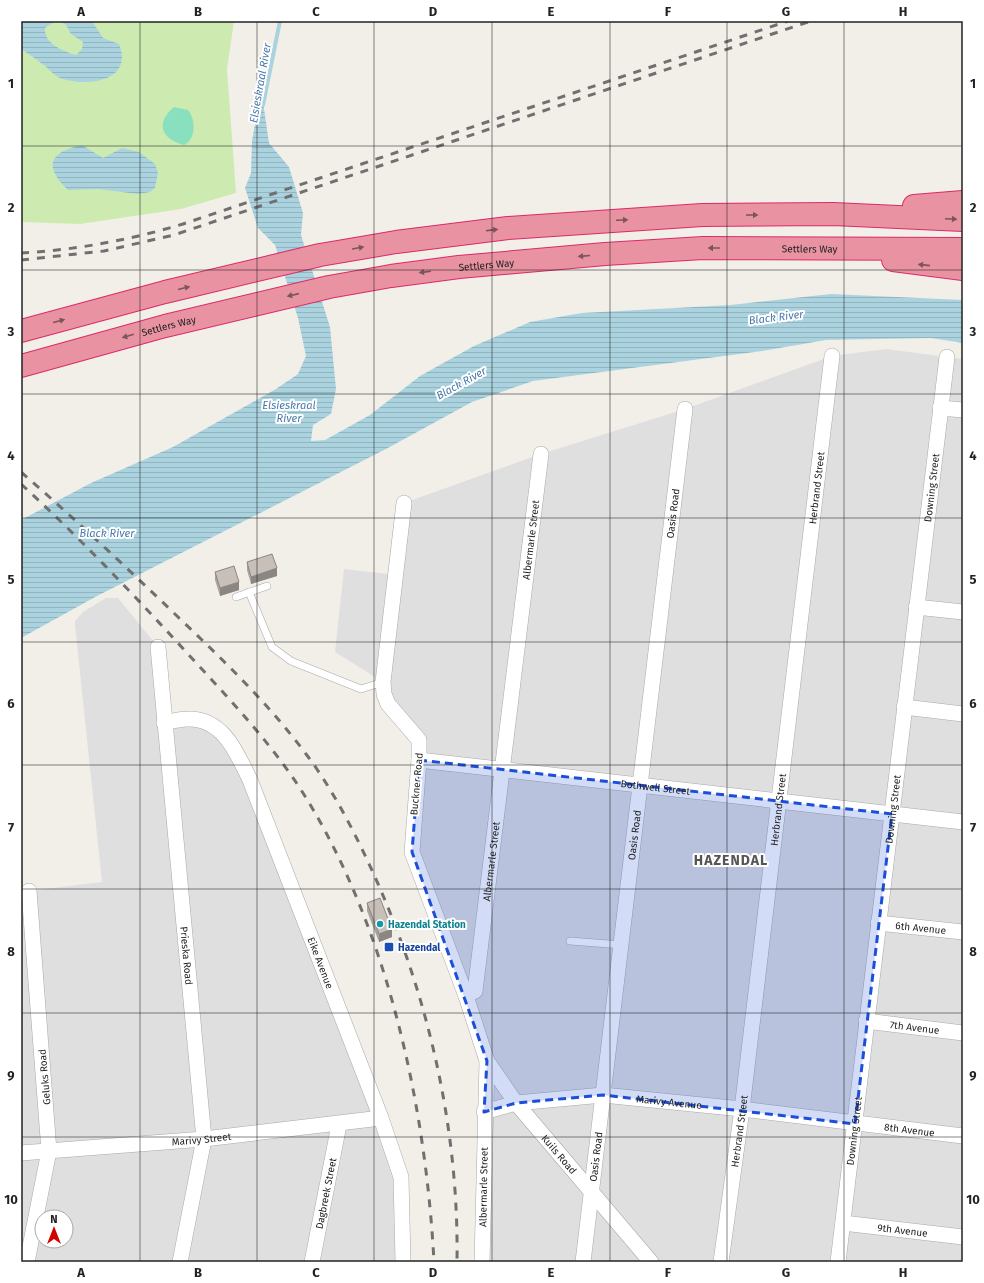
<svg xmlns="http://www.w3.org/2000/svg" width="984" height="1283" font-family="'Fira Sans',sans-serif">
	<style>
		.residential { fill: #e0dfdf; fill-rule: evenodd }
		.grass { fill: #cdebb0 }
		.pitch { fill: #88e0be }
		.water { fill: url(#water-rules) }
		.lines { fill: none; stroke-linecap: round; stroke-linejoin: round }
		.stream { stroke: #aad3df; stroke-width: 4 }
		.service-casing { stroke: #a9a9a9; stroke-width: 8 }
		.minor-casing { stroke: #a9a9a9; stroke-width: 16 }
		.motorway-casing { stroke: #dc2a67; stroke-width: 24 }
		.service { stroke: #fff; stroke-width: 7 }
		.minor { stroke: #fff; stroke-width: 15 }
		.motorway { stroke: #e892a2; stroke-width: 22 }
		.rail { stroke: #707070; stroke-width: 3; stroke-dasharray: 8 8; stroke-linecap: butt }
		.wall { fill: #aba49e }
		.shaded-wall { fill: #8b8681 }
		.building { fill: #c7bfb8; stroke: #8b8681 }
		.oneway { fill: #7b545c }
		.marked { fill: #1d4ed8; fill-opacity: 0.2; stroke: #1d4ed8; stroke-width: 3; stroke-dasharray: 8 5; stroke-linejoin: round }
		.grid { fill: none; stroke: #222; stroke-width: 1; stroke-opacity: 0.55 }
		.culture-dot { fill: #0f9aa8; stroke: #fff; stroke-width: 1.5 }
		.transit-dot { fill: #1a4fb4; stroke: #fff; stroke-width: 1.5 }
		.labels { text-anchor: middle; stroke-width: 4; stroke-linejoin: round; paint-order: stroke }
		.street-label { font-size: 10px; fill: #222; stroke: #fff }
		.culture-label { font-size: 10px; font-weight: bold; fill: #0d838f; stroke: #fff; text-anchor: start }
		.transit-label { font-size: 10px; font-weight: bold; fill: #164399; stroke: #fff; text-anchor: start }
		.water-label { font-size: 11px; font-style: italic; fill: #4a7aab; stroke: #fff }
		.district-label { font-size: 14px; font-weight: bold; letter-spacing: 1px; fill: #555; stroke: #fff }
		.neatline { fill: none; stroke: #222; stroke-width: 1.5 }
		.grid-label { font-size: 13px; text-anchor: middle; font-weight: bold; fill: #222 }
	</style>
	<defs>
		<pattern id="water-rules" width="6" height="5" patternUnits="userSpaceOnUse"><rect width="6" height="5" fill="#aad3df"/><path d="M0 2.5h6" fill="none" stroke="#92b5bf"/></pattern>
	</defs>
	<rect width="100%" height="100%" fill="#f2efe9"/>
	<g class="residential">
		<path d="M886 349 963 359V1262H482L487 1061 414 862 420 746 383 682 335 652 344 569 396 575 404 503 541 454 685 409 832 356Z"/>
		<path d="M106 598H118L158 647 164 722 188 719 230 744 398 1167 403 1262H21V926L31 925 29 891 102 882 75 625V621L83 612ZM42 1217H66V1241H42Z"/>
	</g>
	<path class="grass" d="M21 21H234L227 69 236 193 181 209 80 224 21 222Z"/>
	<path class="pitch" d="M174 107 188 110C196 120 196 139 184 145 161 139 155 123 174 107Z"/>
	<g class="water">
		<path d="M21 21H56L45 28C44 44 63 51 76 55L82 49 83 42 71 34 66 25 60 21H92L103 38 119 44C134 81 88 87 63 79 53 76 49 68 41 63 35 58 28 54 21 49Z"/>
		<path d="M263 102 269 143 289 167 303 213 301 235 330 327 336 389 331 414 313 425 311 441 325 440 370 415 420 376 474 346 530 322 582 313 731 305 831 294 963 300V343L931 338 826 340 762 351 533 381 472 402 386 449 97 596 21 638V520L91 483 173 447 276 389 298 374 306 356 298 318 275 245 258 228 245 188 251 173 252 141 257 113Z"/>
		<path d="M82 145 103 158 122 148 139 152 155 164 158 173 155 188 150 192 138 194 98 189 68 190C43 166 49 152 82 145Z"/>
	</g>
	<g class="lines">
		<path class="stream" d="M263 105 280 21"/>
		<defs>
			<g id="service">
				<path d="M249 592 272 647 291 661 361 689 383 682"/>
				<path d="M236 597 267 586"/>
				<path d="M570 941 622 945"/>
			</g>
			<g id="minor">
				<path d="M940 408 963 410"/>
				<path d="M404 503 383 682 384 694 388 704 419 740V760L412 852 466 996 487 1061 482 1262"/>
				<path d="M916 607 963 612"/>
				<path id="s1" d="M158 647 204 1139 180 1262"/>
				<path d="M904 707 963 714"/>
				<path id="s2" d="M164 723C172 721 180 719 188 719 223 718 237 753 250 780L381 1118 401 1177 403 1262"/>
				<path id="s3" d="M419 760 963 822"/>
				<path id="s4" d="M878 923 963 932"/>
				<path id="s5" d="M466 996 475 991 541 454"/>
				<path id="s6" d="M866 1021 963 1033"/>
				<path id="s7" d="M487 1061 516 1103 651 1262"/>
				<path id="s8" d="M484 1112 516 1103 603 1095 742 1109 963 1136"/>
				<path id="s9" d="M21 1153 204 1139 381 1118"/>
				<path id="s10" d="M843 1223 963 1237"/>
				<path d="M27 1262 49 1151 29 891"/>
				<path id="s11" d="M312 1262 339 1125"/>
				<path id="s12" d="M583 1262 685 409"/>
				<path id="s13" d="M721 1262 742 1109 832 356"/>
				<path id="s14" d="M838 1262 947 357"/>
			</g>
			<g id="motorway">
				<path d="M914 206 963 202"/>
				<path d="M893 260 963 269"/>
				<path d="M21 331 165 292 320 255 396 242 508 228 702 215 833 214 963 220"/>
				<path id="s15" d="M21 366 165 326 329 287 391 276 459 267 605 254 703 248 963 249"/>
			</g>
		</defs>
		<use href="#service" class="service-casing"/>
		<use href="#minor" class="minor-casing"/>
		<use href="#motorway" class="motorway-casing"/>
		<use href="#service" class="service"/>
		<use href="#minor" class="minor"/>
		<use href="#motorway" class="motorway"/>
		<g class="rail">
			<path d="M21 253C76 250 130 240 183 224L788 21"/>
			<path d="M21 260 104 251 174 235 811 21"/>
			<path d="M21 472C75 519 126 567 177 616 223 660 268 703 306 754 334 791 356 835 375 877 429 998 459 1130 457 1262"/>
			<path d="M21 484C80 538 134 595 188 654 232 702 278 750 311 806 390 939 426 1110 434 1262"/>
		</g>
	</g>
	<g class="wall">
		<path d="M247 562 277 576 251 584 247 570Z"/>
		<path d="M215 572 239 590 220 596 215 580Z"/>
		<path d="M367 903 392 937 379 942 367 911Z"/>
	</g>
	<g class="shaded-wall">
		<path d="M277 568V576L251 584V577Z"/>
		<path d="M239 582V590L220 596V588Z"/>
		<path d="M392 929V937L379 942V934Z"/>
	</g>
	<g class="building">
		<path d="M272 554 277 568 251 577 247 562Z"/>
		<path d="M234 566 239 582 220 588 215 572Z"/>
		<path d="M380 898 392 929 379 934 367 903Z"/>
	</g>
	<defs><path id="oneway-solid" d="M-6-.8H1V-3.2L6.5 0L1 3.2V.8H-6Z"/></defs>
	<g class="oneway">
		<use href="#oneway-solid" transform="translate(752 215)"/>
		<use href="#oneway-solid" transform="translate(951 219) rotate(3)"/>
		<use href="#oneway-solid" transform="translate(622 220) rotate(-3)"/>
		<use href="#oneway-solid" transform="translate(492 230) rotate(-7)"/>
		<use href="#oneway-solid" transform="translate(358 248) rotate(-10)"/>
		<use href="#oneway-solid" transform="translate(714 248) rotate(-180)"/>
		<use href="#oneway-solid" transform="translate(584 256) rotate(175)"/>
		<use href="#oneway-solid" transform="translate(924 265) rotate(-174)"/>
		<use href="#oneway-solid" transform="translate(425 272) rotate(173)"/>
		<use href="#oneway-solid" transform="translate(184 288) rotate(-14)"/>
		<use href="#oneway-solid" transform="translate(293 295) rotate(167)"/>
		<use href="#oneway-solid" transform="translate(59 321) rotate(-15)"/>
		<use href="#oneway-solid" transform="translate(128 336) rotate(164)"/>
	</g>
	<path class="marked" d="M419 760 892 814 855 1124 603 1095 516 1103 484 1112 487 1061 412 852Z"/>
	<path class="grid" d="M140 21V1262M257 21V1262M374 21V1262M492 21V1262M610 21V1262M727 21V1262M844 21V1262M21 146H963M21 270H963M21 394H963M21 518H963M21 642H963M21 765H963M21 889H963M21 1013H963M21 1137H963"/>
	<circle class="culture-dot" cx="380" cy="924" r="4"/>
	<rect class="transit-dot" x="384" y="942" width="10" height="10" rx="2"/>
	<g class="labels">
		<g class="street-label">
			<text dy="4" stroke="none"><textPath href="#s15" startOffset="801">Settlers Way</textPath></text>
			<text dy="4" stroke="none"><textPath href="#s15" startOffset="477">Settlers Way</textPath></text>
			<text dy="4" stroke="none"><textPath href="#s15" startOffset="153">Settlers Way</textPath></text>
			<text dy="4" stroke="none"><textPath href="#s13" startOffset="780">Herbrand Street</textPath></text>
			<text dy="4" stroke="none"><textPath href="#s14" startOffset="780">Downing Street</textPath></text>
			<text dy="4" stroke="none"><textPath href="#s12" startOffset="754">Oasis Road</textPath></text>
			<text dy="4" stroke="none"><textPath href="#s5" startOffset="465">Albermarle Street</textPath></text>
			<text transform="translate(416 784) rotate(-85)" y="4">Buckner Road</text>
			<text dy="4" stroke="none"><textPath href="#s3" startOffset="238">Bothwell Street</textPath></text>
			<text dy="4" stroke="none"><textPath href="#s13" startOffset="456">Herbrand Street</textPath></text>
			<text dy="4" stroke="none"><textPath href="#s14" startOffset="456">Downing Street</textPath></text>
			<text dy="4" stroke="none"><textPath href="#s12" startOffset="430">Oasis Road</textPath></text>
			<text dy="4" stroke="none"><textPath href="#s5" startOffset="141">Albermarle Street</textPath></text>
			<text dy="4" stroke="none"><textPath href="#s4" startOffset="43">6th Avenue</textPath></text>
			<text dy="4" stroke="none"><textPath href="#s1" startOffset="310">Prieska Road</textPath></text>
			<text dy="4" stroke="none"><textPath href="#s2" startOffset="313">Eike Avenue</textPath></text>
			<text dy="4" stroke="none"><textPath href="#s6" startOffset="49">7th Avenue</textPath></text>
			<text transform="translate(44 1077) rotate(-95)" y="4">Geluks Road</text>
			<text dy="4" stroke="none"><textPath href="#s8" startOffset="187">Marivy Avenue</textPath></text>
			<text dy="4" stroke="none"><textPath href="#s8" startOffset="429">8th Avenue</textPath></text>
			<text dy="4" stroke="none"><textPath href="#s13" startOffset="132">Herbrand Street</textPath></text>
			<text dy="4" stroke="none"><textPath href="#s14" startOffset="132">Downing Street</textPath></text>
			<text dy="4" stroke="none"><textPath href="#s9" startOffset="181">Marivy Street</textPath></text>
			<text dy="4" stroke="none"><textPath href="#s7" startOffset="118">Kuils Road</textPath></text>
			<text dy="4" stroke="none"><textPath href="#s12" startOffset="106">Oasis Road</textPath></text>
			<text transform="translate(483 1187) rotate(-89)" y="4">Albermarle Street</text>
			<text dy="4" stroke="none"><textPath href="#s11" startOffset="70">Dagbreek Street</textPath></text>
			<text dy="4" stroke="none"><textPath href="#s10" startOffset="60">9th Avenue</textPath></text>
		</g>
		<g class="culture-label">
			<text x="388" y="928">Hazendal Station</text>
		</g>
		<g class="transit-label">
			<text x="398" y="951">Hazendal</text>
		</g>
		<g class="water-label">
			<text transform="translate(260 83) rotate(-80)" y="4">Elsieskraal River</text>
			<text transform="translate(776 317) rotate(-7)" y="4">Black River</text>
			<text transform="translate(461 383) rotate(-29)" y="4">Black River</text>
			<text x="289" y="409">Elsieskraal<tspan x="289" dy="13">River</tspan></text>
			<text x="107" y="537">Black River</text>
		</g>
		<g class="district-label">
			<text x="731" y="865">HAZENDAL</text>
		</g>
	</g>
	<rect width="984" height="1283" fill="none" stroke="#ffffff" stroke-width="44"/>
	<g transform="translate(54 1229)"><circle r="19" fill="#ffffff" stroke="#a7a7a7"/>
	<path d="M0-3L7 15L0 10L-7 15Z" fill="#d40000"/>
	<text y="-6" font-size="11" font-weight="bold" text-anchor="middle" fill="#222222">N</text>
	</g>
	<rect x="22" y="22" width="940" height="1239" class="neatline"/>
	<g class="grid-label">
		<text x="81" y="16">A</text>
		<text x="198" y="16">B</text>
		<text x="316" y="16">C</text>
		<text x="433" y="16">D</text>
		<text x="551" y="16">E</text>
		<text x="668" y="16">F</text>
		<text x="786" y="16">G</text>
		<text x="903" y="16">H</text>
		<text x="11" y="88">1</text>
		<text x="973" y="88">1</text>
		<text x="11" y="212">2</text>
		<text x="973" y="212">2</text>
		<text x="11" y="336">3</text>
		<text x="973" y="336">3</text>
		<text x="11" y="460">4</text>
		<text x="973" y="460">4</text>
		<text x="11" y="584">5</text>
		<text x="973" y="584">5</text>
		<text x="11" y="708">6</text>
		<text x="973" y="708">6</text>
		<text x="11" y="832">7</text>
		<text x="973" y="832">7</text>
		<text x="11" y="956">8</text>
		<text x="973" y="956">8</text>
		<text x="11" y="1080">9</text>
		<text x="973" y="1080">9</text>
		<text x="11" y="1204">10</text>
		<text x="973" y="1204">10</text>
		<text x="81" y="1277">A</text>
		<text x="198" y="1277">B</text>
		<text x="316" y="1277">C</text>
		<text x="433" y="1277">D</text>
		<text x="551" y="1277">E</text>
		<text x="668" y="1277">F</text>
		<text x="786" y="1277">G</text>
		<text x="903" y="1277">H</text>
	</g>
</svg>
